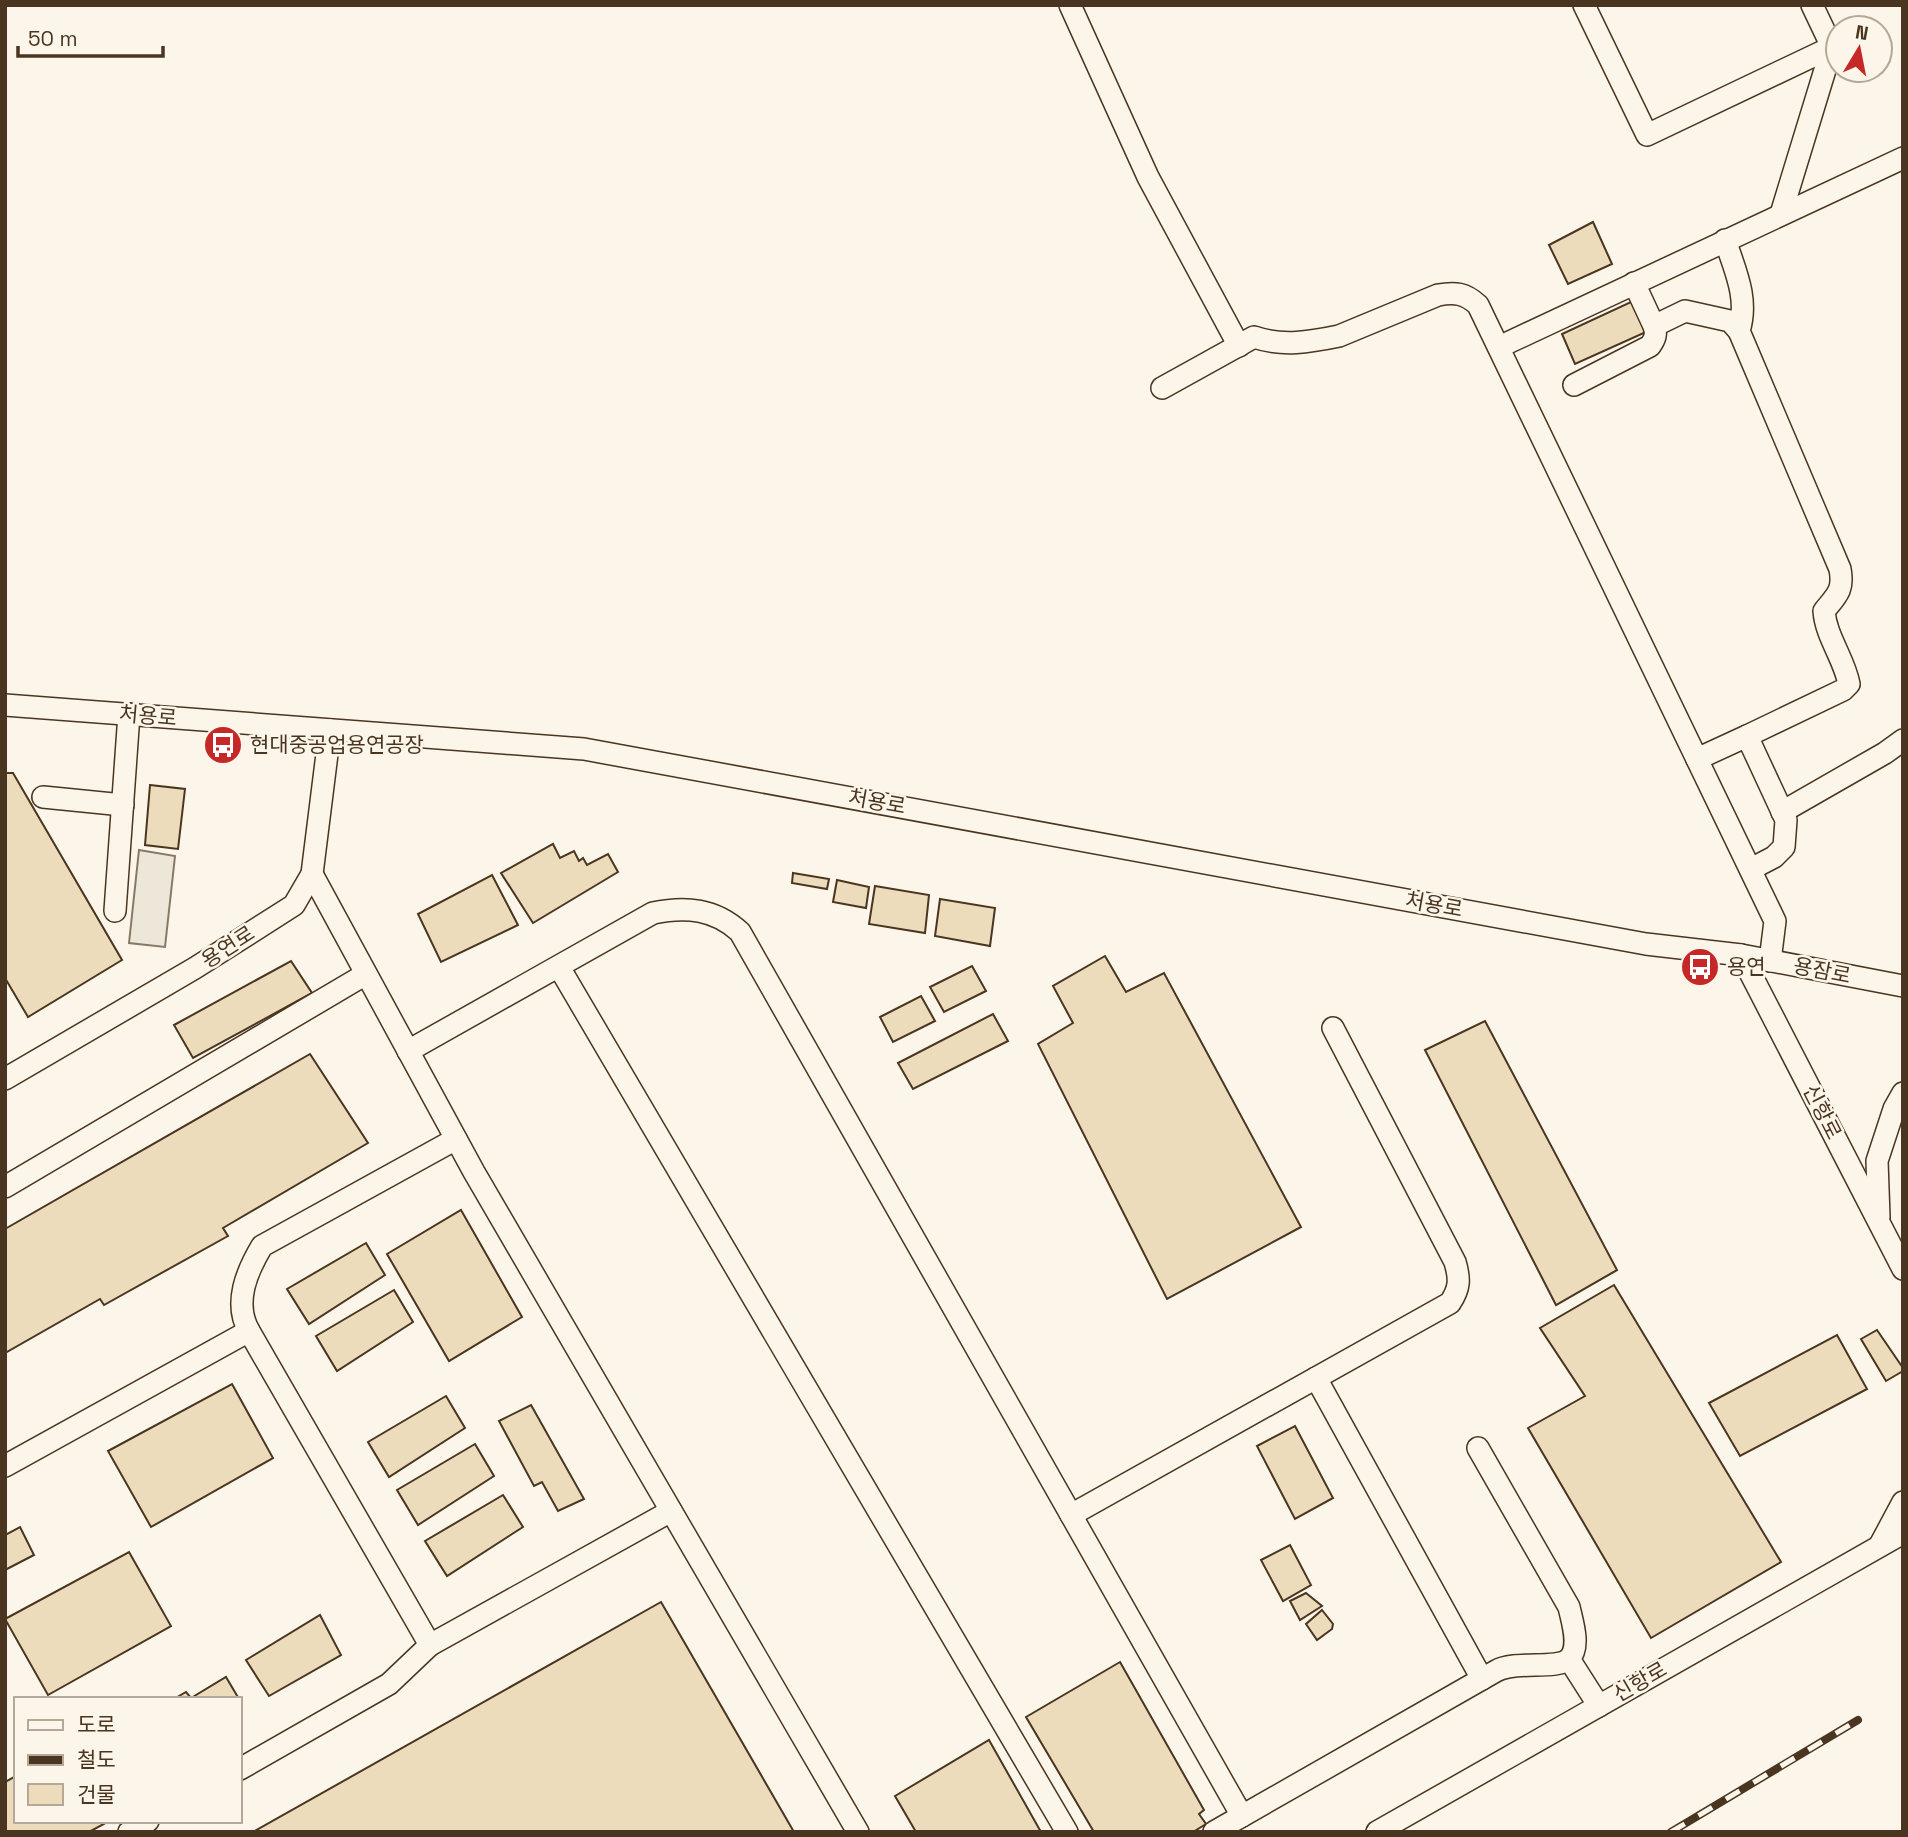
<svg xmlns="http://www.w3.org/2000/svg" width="1908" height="1837" font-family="'Space Grotesk','Noto Sans KR',sans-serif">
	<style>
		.parking { fill: #ede7d9; stroke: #887966; stroke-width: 2 }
		.building { fill: #ecdcbc; stroke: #4a3520; stroke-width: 2 }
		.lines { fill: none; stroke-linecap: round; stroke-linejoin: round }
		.minor-casing { stroke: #4a3520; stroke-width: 24 }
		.minor { stroke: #fbf6e9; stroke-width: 21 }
		.rail-casing { stroke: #4a3520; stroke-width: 8 }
		.rail { stroke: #fbf6e9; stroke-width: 5; stroke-dasharray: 16; stroke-linecap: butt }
		.labels { text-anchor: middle; stroke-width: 5; stroke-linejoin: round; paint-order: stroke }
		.street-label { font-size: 21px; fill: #4a3520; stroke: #fbf6e9 }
		.poi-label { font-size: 21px; fill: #4a3520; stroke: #fbf6e9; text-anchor: start }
	</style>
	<rect width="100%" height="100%" fill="#fbf6e9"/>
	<path class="parking" d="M139 850 175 856 165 947 129 943Z"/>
	<g class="building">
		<path d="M1593 222 1612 264 1568 284 1549 245Z"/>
		<path d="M1633 301 1646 332 1575 364 1562 334Z"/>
		<path d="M5 773H13L122 960 28 1017 5 978Z"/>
		<path d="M150 785 185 789 178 849 145 845Z"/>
		<path d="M553 844 560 858 574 851 579 861 583 858 587 865 608 854 618 872 533 923 501 873Z"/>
		<path d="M793 873 829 879 827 889 792 883Z"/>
		<path d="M492 875 518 925 441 962 418 914Z"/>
		<path d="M837 880 869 887 866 908 833 902Z"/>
		<path d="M875 886 929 895 925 933 869 924Z"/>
		<path d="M940 899 995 908 990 946 935 936Z"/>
		<path d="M1105 956 1126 992 1164 973 1301 1227 1167 1299 1038 1044 1073 1023 1053 986Z"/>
		<path d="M291 961 312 993 193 1058 174 1025Z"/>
		<path d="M972 966 986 991 944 1012 930 987Z"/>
		<path d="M921 996 935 1021 893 1042 880 1017Z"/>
		<path d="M993 1014 1008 1041 913 1089 898 1063Z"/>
		<path d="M1485 1021 1617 1270 1556 1305 1425 1050Z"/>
		<path d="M310 1054 368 1143 223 1228 228 1236 104 1305 100 1299 5 1353V1229Z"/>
		<path d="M461 1210 522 1317 449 1361 387 1254Z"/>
		<path d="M366 1243 385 1275 309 1324 287 1289Z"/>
		<path d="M1614 1285 1781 1562 1651 1638 1528 1428 1585 1396 1540 1328Z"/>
		<path d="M394 1290 413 1322 337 1371 316 1336Z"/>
		<path d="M1877 1330 1903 1368V1371L1886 1381 1861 1339Z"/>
		<path d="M1837 1335 1867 1389 1740 1456 1709 1403Z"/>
		<path d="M232 1384 273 1458 151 1527 108 1451Z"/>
		<path d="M446 1396 465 1428 389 1477 368 1442Z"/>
		<path d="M531 1405 584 1499 558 1511 542 1482 534 1486 499 1421Z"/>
		<path d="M1295 1426 1333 1498 1295 1519 1257 1446Z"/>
		<path d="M475 1444 494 1476 418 1525 397 1490Z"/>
		<path d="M503 1495 523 1527 447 1576 425 1541Z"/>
		<path d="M20 1527 34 1555 5 1570V1535Z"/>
		<path d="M1290 1545 1311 1585 1283 1601 1261 1560Z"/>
		<path d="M129 1552 171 1626 48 1695 5 1619Z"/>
		<path d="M1306 1593 1322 1606 1300 1620 1290 1601Z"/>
		<path d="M661 1602 794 1832H253Z"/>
		<path d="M1322 1610 1333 1624 1332 1629 1317 1640 1306 1624Z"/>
		<path d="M320 1615 341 1655 269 1696 246 1660Z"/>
		<path d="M1120 1662 1204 1810 1199 1814 1206 1824 1193 1832H1094L1026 1717Z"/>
		<path d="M226 1677 239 1699H174L186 1692 191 1698Z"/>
		<path d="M989 1740 1041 1832H916L895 1796Z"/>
		<path d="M16 1776V1821H102L104 1824 89 1832H5V1782Z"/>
	</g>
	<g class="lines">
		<defs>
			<g id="minor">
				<path d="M1070 5 1148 177 1239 346"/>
				<path d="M1584 5 1647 135 1832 47 1812 5"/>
				<path d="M1781 214 1832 47"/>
				<path d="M1725 240C1735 270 1749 299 1739 331L1840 569C1844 590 1837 595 1824 611 1826 637 1844 658 1849 684L1843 690 1747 736"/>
				<path d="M1634 283 1654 326 1685 311 1730 321 1739 331"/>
				<path d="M1499 347 1903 158"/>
				<path d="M1574 385 1650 346C1655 339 1657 334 1654 326"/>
				<path d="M1162 388 1254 337C1283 347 1310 342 1339 336L1438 295C1455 292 1465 293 1478 305L1775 921 1770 961"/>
				<path d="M5 705 584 749 1646 944 1741 955 1903 986"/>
				<path d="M1697 759 1747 736 1786 820 1784 847 1774 857 1751 869"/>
				<path d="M43 797 123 805"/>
				<path d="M1782 812 1885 753 1903 740"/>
				<path d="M312 874 474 1172 858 1832"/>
				<path d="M115 911 129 714"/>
				<path d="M1741 955 1903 1269"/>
				<path d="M559 967 1067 1832"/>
				<path d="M408 1051 653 913C686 906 715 909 740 932L1242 1816"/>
				<path d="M5 1079 195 968 294 905 312 874 330 730"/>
				<path d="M456 1139 262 1246C247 1271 233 1303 249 1331L430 1645 671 1511"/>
				<path d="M5 1187 366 974"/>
				<path d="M1879 1217 1877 1161 1894 1109 1903 1093"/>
				<path d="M1316 1378 1482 1679"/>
				<path d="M5 1466 249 1331"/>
				<path d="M1071 1515 1450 1303C1460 1288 1460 1279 1455 1262L1333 1028"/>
				<path d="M1880 1545 1903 1502"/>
				<path d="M1569 1659 1599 1706"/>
				<path d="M240 1769 389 1684 430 1645"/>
				<path d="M129 1832 148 1821"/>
				<path d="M1214 1832C1308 1778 1402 1724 1496 1671 1515 1660 1557 1670 1569 1659 1581 1647 1572 1621 1569 1607L1478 1448"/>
				<path d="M1377 1832 1903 1533"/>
			</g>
		</defs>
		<use href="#minor" class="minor-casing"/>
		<use href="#minor" class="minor"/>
		<defs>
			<path id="rail" d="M1671 1832 1858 1720"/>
		</defs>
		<use href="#rail" class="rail-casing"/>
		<use href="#rail" class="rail"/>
	</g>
	<defs>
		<symbol id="bus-disc" viewBox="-11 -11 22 22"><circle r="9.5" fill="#c62828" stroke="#fbf6e9"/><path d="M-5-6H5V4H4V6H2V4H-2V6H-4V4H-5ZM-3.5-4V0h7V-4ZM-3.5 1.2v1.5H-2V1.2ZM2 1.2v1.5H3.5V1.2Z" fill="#fff"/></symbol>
	</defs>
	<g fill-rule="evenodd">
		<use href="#bus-disc" x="201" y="723" width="44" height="44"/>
		<use href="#bus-disc" x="1678" y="945" width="44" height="44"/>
	</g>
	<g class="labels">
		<g class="street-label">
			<text transform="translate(148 716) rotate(5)" y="7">처용로</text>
			<text transform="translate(877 802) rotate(10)" y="7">처용로</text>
			<text transform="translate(1434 905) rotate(10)" y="7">처용로</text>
			<text transform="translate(228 947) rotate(-33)" y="7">용연로</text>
			<text transform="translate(1822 971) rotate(11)" y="7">용잠로</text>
			<text transform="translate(1822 1112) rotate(63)" y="7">신항로</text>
			<text transform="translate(1640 1682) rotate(-30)" y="7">신항로</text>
		</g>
		<g class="poi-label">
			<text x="250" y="752">현대중공업용연공장</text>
			<text x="1727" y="974">용연</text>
		</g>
	</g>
	<rect width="1908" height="1837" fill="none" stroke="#4a3520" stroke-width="14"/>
	<rect x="14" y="1697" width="228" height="126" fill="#fbf6e9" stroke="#b4a999" stroke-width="2"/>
	<rect x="28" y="1720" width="35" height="10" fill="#fbf6e9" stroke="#b4a999" stroke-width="2"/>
	<text x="77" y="1732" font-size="21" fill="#4a3520">도로</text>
	<rect x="28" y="1755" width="35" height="10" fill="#4a3520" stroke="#b4a999" stroke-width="2"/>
	<text x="77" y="1767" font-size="21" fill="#4a3520">철도</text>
	<rect x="28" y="1784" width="35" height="21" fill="#ecdcbc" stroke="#b4a999" stroke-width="2"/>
	<text x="77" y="1802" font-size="21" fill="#4a3520">건물</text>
	<g transform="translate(1859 49) rotate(10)"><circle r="33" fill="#fbf6e9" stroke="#b4a999" stroke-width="2"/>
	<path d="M0-5L12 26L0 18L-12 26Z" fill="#c62828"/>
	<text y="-10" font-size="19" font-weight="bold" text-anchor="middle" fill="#4a3520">N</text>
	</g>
	<path d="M18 46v10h145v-10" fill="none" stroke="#4a3520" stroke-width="3.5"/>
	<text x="28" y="46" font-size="21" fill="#4a3520" stroke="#fbf6e9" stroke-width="5" paint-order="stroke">50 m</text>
</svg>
